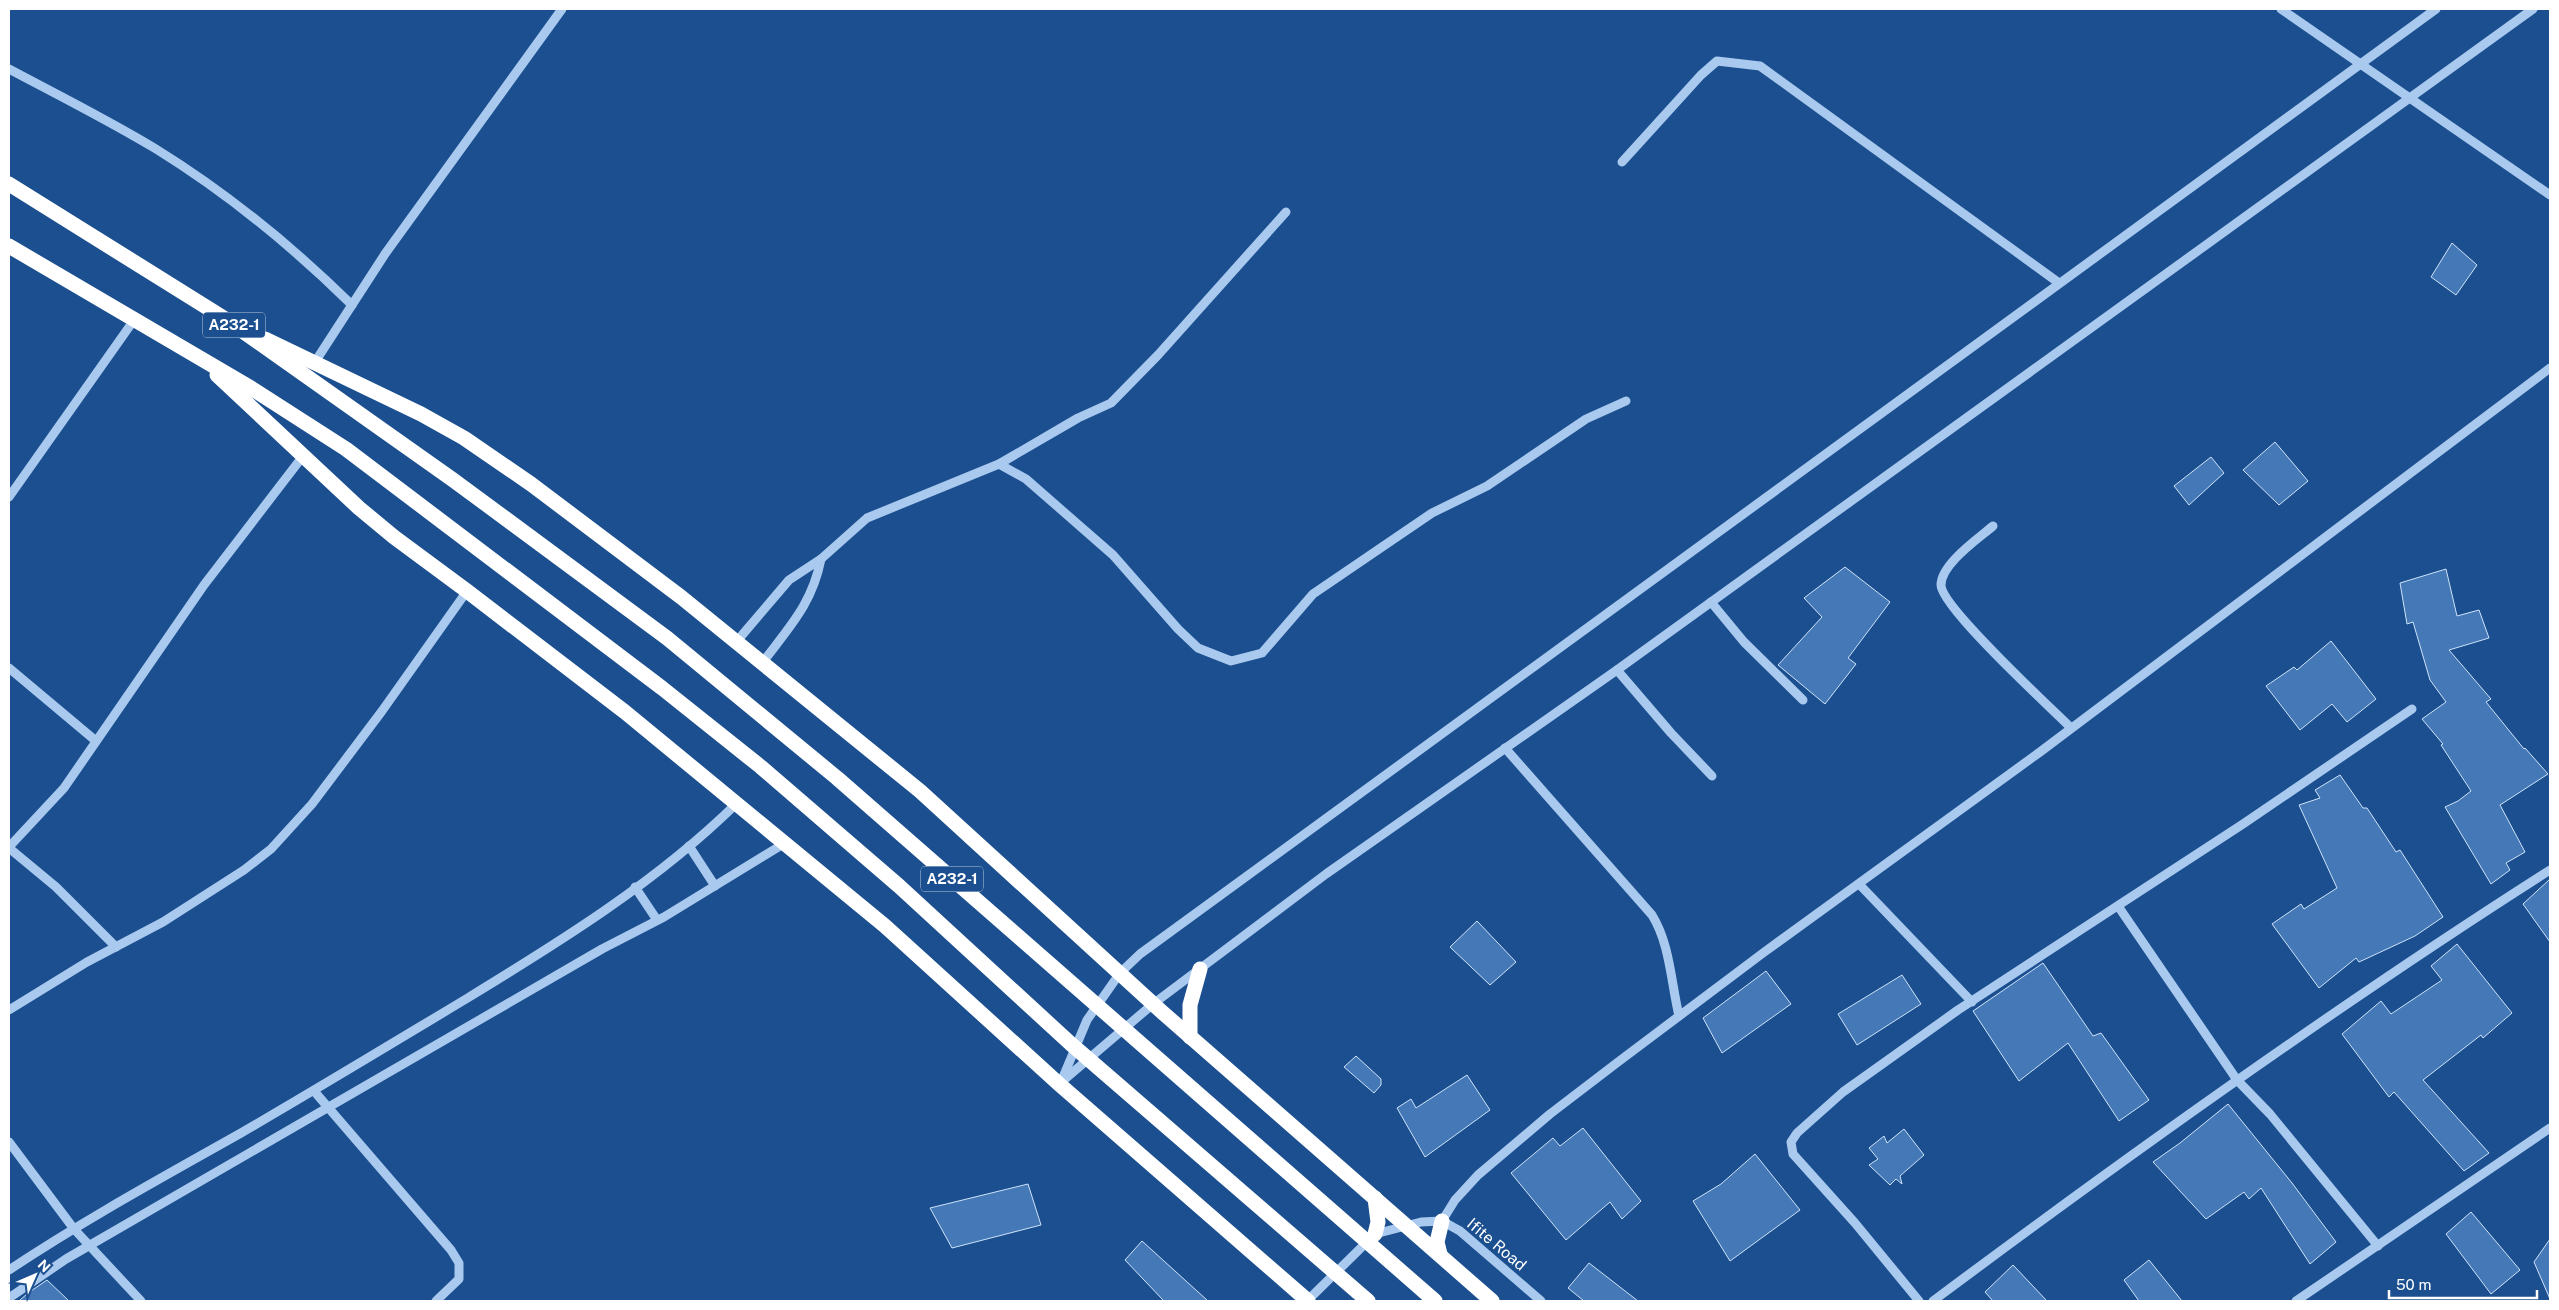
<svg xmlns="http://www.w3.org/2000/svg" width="2559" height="1310" font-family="'Public Sans',sans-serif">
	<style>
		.building { fill: #4478b7; stroke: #cfe3fa }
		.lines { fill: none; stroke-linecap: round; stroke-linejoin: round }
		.minor { stroke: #a9c9ee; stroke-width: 9 }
		.highway { stroke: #fff; stroke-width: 15 }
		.labels { text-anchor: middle; stroke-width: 4.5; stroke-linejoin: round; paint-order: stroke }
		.shield { fill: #1b4f8f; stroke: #bbcadd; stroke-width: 1 }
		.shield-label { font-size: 15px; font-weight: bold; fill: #fff }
		.street-label { font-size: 16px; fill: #fff; stroke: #1b4f8f }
	</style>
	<rect width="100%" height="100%" fill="#1b4f8f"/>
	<g class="building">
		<path d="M2452 243 2477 265 2456 295 2431 277Z"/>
		<path d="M2275 442 2308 481 2279 505 2243 470Z"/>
		<path d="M2211 457 2224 473 2189 505 2174 486Z"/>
		<path d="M1845 567 1890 602 1848 658 1856 664 1825 704 1778 665 1822 617 1804 598Z"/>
		<path d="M2446 569 2457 616 2479 610 2489 638 2449 650 2491 699 2486 702 2524 749 2525 748 2548 774 2500 805 2525 852 2506 863 2510 870 2491 884 2445 807 2458 801 2471 791 2441 745 2443 744 2422 719 2446 702 2430 680 2413 622 2407 624 2400 583Z"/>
		<path d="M2331 641 2376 699 2347 722 2332 704 2300 730 2266 686 2294 667 2297 670Z"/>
		<path d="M2340 775 2363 808H2367L2396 852 2400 850 2443 917 2415 936 2359 962 2356 958 2319 988 2272 924 2301 904 2304 909 2337 888 2299 805 2320 798 2315 790Z"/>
		<path d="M2550 879V942L2523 904Z"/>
		<path d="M1477 921 1516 962 1490 985 1450 947Z"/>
		<path d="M2457 944 2512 1013 2483 1038 2481 1035 2423 1080 2489 1153 2464 1171 2394 1092 2389 1097 2342 1034 2381 1001 2391 1014 2442 980 2431 966Z"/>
		<path d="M2043 963 2093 1036 2101 1033 2149 1100 2119 1121 2068 1043 2019 1081 1973 1011Z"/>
		<path d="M1766 971 1791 1004 1722 1053 1703 1018Z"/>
		<path d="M1902 975 1921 1004 1857 1045 1838 1014Z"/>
		<path d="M1356 1056 1381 1079V1085L1374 1093 1344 1067Z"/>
		<path d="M1467 1075 1490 1110 1425 1157 1397 1108 1411 1099 1416 1108Z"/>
		<path d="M2228 1104 2292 1183 2336 1242 2310 1264 2261 1188 2249 1199 2244 1192 2206 1219 2153 1162 2180 1143Z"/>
		<path d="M1583 1128 1641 1201 1622 1219 1610 1202 1566 1240 1511 1173 1553 1138 1560 1146Z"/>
		<path d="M1904 1129 1924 1155 1900 1176 1902 1184 1896 1179 1890 1185 1869 1165 1878 1159 1869 1148 1884 1136 1887 1143Z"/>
		<path d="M1755 1154 1800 1210 1730 1261 1693 1201 1721 1184Z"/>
		<path d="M1028 1184 1041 1225 952 1248 930 1208Z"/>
		<path d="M2471 1212 2520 1270 2491 1294 2446 1234Z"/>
		<path d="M2550 1239V1299L2534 1262Z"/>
		<path d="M1142 1241 1208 1301H1164L1125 1260Z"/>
		<path d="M2149 1260 2182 1301H2139L2124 1280Z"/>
		<path d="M1589 1263 1638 1301H1584L1568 1288Z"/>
		<path d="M2013 1265 2047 1301H1993L1985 1292Z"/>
		<path d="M47 1280 69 1301H19L28 1293Z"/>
	</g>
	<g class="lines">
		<g class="minor">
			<path d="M2281 9 2550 195"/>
			<path d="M9 69C58 95 108 120 156 149 227 193 293 247 352 305"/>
			<path d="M1622 162 1701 75 1717 61 1760 66 2059 283"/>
			<path d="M315 362 385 254 562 9"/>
			<path d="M999 464 1026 479 1113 555 1178 629 1198 648 1231 661 1262 653 1313 594 1432 513 1487 486 1586 419 1626 401"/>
			<path d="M9 497 134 320"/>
			<path d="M1993 526C1978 539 1941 564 1941 585 1941 607 2050 707 2071 728"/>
			<path d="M1711 602 1744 642 1803 700"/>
			<path d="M737 641 789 580 821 559 867 518 999 464 1078 418 1111 403 1158 355 1286 212"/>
			<path d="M763 662C790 626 812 604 821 559"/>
			<path d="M9 668 96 741"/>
			<path d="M1617 670 1671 733 1712 776"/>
			<path d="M1505 748 1652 915C1670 944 1671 982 1679 1016"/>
			<path d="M689 846 715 886"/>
			<path d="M9 847 64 788 204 585 303 456"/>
			<path d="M9 848 56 887 116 947"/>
			<path d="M1859 884 1972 1002"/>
			<path d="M635 887 657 920"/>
			<path d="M2118 906 2237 1080 2270 1114 2378 1246"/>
			<path d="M9 1010 87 962 163 922 244 870 271 849 312 804 382 711 467 591"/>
			<path d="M1061 1082 1087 1020 1120 973 1140 954 2436 9"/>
			<path d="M1059 1084 1153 1004 1326 874 1617 670 2533 9"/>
			<path d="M314 1091 451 1250 459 1263V1279L436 1301"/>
			<path d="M9 1142 74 1229 141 1301"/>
			<path d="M1442 1221 1455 1200 1478 1175 1550 1114 1618 1062 1763 953 2040 752 2550 368"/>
			<path d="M9 1270C84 1220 163 1177 241 1133 317 1089 391 1044 466 999 561 941 658 881 737 803"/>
			<path d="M9 1298 66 1259 602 949 664 917 785 843"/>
			<path d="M1307 1301 1375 1234 1421 1222 1442 1221 1460 1231 1541 1301"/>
			<path d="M1919 1301 1855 1223 1793 1154 1791 1142 1797 1133 1843 1092 1958 1010 2243 824 2412 709"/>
			<path d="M1933 1301C2134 1151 2338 1005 2550 870"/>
			<path d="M2296 1301 2550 1128"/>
		</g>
		<g class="highway">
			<path d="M9 184 227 320 452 479 667 638 837 778 1435 1301"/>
			<path d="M9 246 251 388 346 449 662 688 761 767 899 886 1071 1044 1368 1301"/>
			<path d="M265 339 421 414 464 438 531 484 681 597 920 791 1162 1012 1492 1301"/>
			<path d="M217 375 359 508 394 537 467 591 625 712 885 926 1059 1084 1308 1301"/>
			<path d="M1190 1037V1005L1200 969"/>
			<path d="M1375 1234 1378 1222 1375 1198"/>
			<path d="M1440 1254 1437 1242 1442 1221"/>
		</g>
	</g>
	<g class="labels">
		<g class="shield">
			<rect x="203" y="312.5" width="62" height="25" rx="4"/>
			<rect x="921" y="866.5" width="62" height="25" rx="4"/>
		</g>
		<g class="shield-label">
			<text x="234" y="330">A232-1</text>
			<text x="952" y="884">A232-1</text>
		</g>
		<g class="street-label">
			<text transform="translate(1497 1244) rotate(40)" y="6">Ifite Road</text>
		</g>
	</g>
	<rect width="2559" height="1310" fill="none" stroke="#ffffff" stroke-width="20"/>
	<g transform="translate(35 1275) rotate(45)" stroke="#1b4f8f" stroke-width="4" paint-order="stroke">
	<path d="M0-4L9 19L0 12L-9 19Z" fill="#ffffff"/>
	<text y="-8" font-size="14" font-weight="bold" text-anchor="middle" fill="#ffffff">N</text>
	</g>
	<path d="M2389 1290v8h148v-8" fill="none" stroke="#ffffff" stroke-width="2.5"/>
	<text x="2396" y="1290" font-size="15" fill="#ffffff" stroke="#1b4f8f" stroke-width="4" paint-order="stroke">50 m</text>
</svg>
